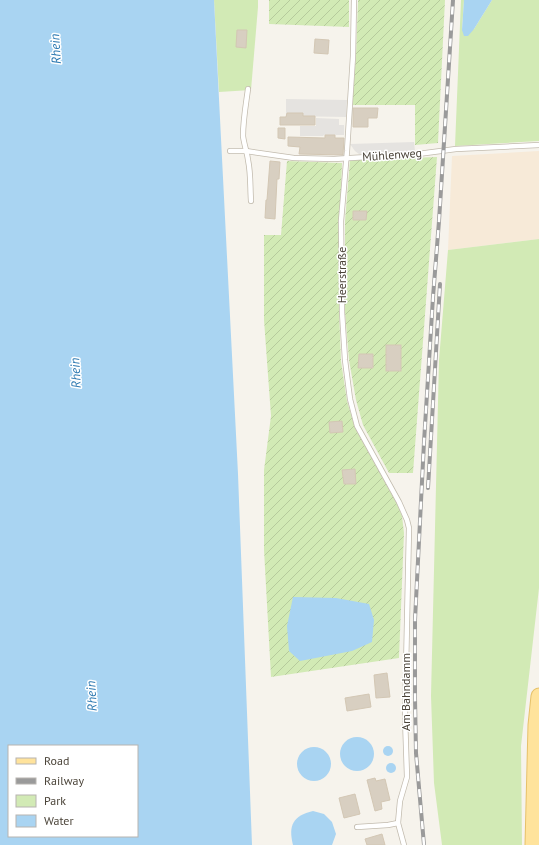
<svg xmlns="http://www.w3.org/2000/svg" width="539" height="845" font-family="'PT Sans',sans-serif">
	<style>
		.commercial { fill: #f7ead8 }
		.green { fill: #d2eab5 }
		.garden { fill: url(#garden-furrows) }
		.parking { fill: #e5e3e0 }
		.water { fill: #a9d4f2; fill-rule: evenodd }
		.building { fill: #d8cfc1; stroke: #d3c7b4 }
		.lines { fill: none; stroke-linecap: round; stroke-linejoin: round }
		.lane-casing { stroke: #c2bbae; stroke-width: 6 }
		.primary-casing { stroke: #e6c16a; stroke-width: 17 }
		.lane { stroke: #fff; stroke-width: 4.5 }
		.primary { stroke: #ffe39c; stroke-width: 15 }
		.rail-casing { stroke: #9a9a9a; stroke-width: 4 }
		.rail { stroke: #fff; stroke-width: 2.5; stroke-dasharray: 8; stroke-linecap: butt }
		.labels { text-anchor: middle; stroke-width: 3; stroke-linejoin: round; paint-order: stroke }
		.street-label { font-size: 12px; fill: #4b4439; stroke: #fff }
		.water-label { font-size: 13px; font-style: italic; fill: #2e7ab2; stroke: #fff }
	</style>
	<defs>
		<pattern id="garden-furrows" width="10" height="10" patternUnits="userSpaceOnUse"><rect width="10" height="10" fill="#d2eab5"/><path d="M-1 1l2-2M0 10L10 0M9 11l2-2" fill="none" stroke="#b6ca9c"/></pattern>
	</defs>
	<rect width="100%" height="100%" fill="#f6f3ec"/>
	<path class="commercial" d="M539 151V239L448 250 452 156Z"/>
	<g class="green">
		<path d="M214 0H258V7L251 90 219 92Z"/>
		<path d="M461 0H464L462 30 474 29 492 0H539V141L455 146Z"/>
		<path d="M539 239V588L521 746 522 845H442L434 783 431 696 439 360 448 250Z"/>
	</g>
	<g class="garden">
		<path d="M269 0H349V27L269 24Z"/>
		<path d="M358 0H445L438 143 415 145V105H352L356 56Z"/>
		<path d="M437 157 413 473H389L363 425 356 400 349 360 345 312V221L350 160Z"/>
		<path d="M287 161 342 163 340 222 339 311 341 361 347 401 355 428 397 504 402 516 404 533 399 658 271 677 264 550V470L271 416 264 320V235H281Z"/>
	</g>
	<g class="parking">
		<path d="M286 99 347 100 346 117 286 116Z"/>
		<path d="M316 118 339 119V125H344V135H324L323 136H300V126H316Z"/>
		<path d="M414 142 415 151 359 154 355 151 350 144Z"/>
	</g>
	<g class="water">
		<path d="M0 0H214L238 474 252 845H0ZM9 746H137V836H9Z"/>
		<path d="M464 0H492L474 29 468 36H464L462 30Z"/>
		<path d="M293 597 336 598 369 604 374 620 372 642 352 651 300 661 289 651 287 626Z"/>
		<circle cx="357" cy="754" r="17"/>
		<circle cx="388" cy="751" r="5"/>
		<circle cx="314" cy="764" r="17"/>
		<circle cx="391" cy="768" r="5"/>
		<path d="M313 811 324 814 332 822 336 834 332 845H293C288 825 293 816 313 811Z"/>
	</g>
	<g class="building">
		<path d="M237 30H247L246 48 236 47Z"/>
		<path d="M315 39 329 40 328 54 314 53Z"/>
		<path d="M353 108H378L377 118H368V127H353Z"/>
		<path d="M287 113H303V116H315V125H280V117H286Z"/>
		<path d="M278 128H285V139L278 138Z"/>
		<path d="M325 135H335V138H344L343 155 299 154 300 147 288 146V137L325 138Z"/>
		<path d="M270 161 280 162 279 179H277L275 219 265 218 266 200H267Z"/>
		<path d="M353 211H367L366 220H353Z"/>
		<rect x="386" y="345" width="15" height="26"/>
		<path d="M359 354H373V368H358Z"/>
		<path d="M342 421 343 432 330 433 329 422Z"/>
		<path d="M355 469 356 484H344L342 470Z"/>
		<path d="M387 673 390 697 376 698 374 675Z"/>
		<path d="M369 694 371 707 347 711 345 698Z"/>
		<path d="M375 778 376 781 385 779 390 800 381 802 382 809 375 811 367 780Z"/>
		<path d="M355 794 360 814 344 818 339 798Z"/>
		<path d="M382 834 385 845H367L365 839Z"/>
	</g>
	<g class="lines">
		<defs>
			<g id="lane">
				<path d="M354 0 353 56 347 151 341 221 342 312 345 360 350 399 357 426 399 502 407 520 409 528 407 622 405 717 407 777 400 801 398 823 404 845"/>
				<path d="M248 89C246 104 243 120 243 136 244 144 247 152 248 160 251 174 250 188 251 201"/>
				<path d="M230 151H246L294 158 334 159 418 154 456 149 539 145"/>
				<path d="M357 827 388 825 398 823"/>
			</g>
			<path id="primary" d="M533 845 536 725 539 696"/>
		</defs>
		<use href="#lane" class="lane-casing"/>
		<use href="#primary" class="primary-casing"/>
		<use href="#lane" class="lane"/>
		<use href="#primary" class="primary"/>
		<defs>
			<g id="rail">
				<path d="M428 488 440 284"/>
				<path d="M424 845 416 753 415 698V620L424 442 433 297 439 221 453 0"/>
			</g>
		</defs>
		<use href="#rail" class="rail-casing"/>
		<use href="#rail" class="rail"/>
	</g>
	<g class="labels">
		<g class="street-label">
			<text transform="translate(392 155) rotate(-4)" y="4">Mühlenweg</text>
			<text transform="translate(342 275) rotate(-90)" y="4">Heerstraße</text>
			<text transform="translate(406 692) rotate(-90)" y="4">Am Bahndamm</text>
		</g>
		<g class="water-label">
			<text transform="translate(55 49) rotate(-94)" y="5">Rhein</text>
			<text transform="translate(75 373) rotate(-93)" y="5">Rhein</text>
			<text transform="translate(91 696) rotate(-93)" y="5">Rhein</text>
		</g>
	</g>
	<rect x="8" y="745" width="130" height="92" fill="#ffffff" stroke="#b7b4b0"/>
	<rect x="16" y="758" width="20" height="6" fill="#ffe39c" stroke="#b7b4b0"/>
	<text x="44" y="765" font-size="12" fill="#4b4439">Road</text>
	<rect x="16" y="778" width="20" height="6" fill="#9a9a9a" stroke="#b7b4b0"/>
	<text x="44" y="785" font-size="12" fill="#4b4439">Railway</text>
	<rect x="16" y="795" width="20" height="12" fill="#d2eab5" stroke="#b7b4b0"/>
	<text x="44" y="805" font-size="12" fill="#4b4439">Park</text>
	<rect x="16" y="815" width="20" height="12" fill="#a9d4f2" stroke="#b7b4b0"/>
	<text x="44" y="825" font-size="12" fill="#4b4439">Water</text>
</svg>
